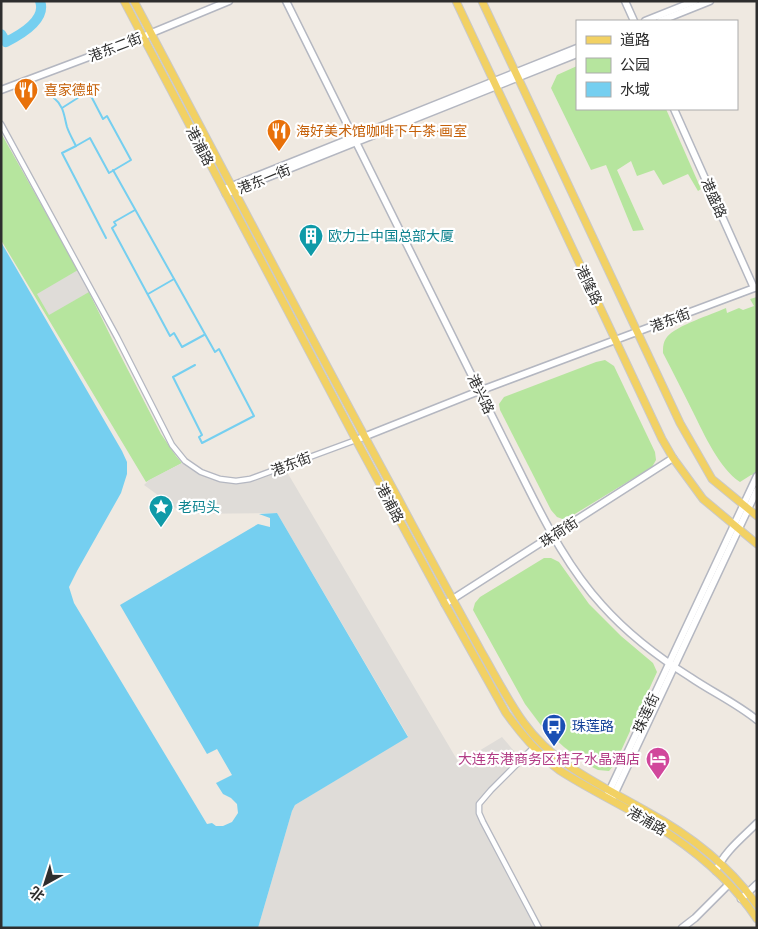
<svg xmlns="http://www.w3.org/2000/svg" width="758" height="929" font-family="Manrope,'Noto Sans SC',sans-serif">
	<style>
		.green { fill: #b6e59e }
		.plaza { fill: #dfdcd8 }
		.water { fill: #75cff0 }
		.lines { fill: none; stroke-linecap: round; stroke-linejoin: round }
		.stream { stroke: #75cff0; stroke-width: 2 }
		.river { stroke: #75cff0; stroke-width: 10 }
		.street-casing { stroke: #b4b7c1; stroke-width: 7 }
		.secondary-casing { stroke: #b4b7c1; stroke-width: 9 }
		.primary-casing { stroke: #c9c9c9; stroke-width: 9 }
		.street { stroke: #fff; stroke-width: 4.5 }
		.secondary { stroke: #fff; stroke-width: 6 }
		.primary { stroke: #f2d163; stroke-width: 7 }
		.labels { text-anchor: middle; stroke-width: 4.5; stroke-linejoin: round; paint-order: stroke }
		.street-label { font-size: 14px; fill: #2e2e2e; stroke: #fff }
		.food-label { font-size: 14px; fill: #c56008; stroke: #fff; text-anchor: start }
		.culture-label { font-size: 14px; fill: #0d838f; stroke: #fff; text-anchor: start }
		.transit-label { font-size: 14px; fill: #164399; stroke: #fff; text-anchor: start }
		.hotel-label { font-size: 14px; fill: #b23c85; stroke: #fff; text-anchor: end }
	</style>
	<rect width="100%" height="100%" fill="#efe9e1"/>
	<g class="green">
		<path d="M577 66V109H666L701 189 698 191 688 174 663 185 654 170 637 176 631 161 617 170 644 230 633 231 606 165 591 170 551 88 557 75Z"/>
		<path d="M1 133 78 270 112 339 161 434 176 456 182 463 146 482 1 240Z"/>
		<path d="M757 297V473L756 474 751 475 740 482C719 468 704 434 693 412 683 392 673 372 663 353 663 347 663 342 667 337 677 325 711 315 726 308L727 313 739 308 743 310 754 306 750 299Z"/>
		<path d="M605 360 614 366 655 452 656 460 652 467 565 520 557 517 551 510 500 410 499 404 504 397 596 362Z"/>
		<path d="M544 558H551L559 562 589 604 621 636 653 663 657 672 615 764 609 771 598 770 588 765 564 747 543 728 525 704 473 610 475 603 480 597Z"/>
	</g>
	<g class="plaza">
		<path d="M78 270 89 292 49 315 37 294Z"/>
		<path d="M182 463 201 472 220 479H250L284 467 459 763 502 737 521 759 479 804V813L539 928H258L292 811 295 805 408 736 277 513 184 514 144 485 149 480Z"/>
	</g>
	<path class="water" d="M1 242 122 451 127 462V474L121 493 77 571 69 587 74 603 207 824 212 823 216 826H223L232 822 238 813 237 804 231 798 223 794 216 783 232 775 217 749 207 754 120 605 258 524 270 527V518L259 514 277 513 408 737 295 805 292 811 258 928H1Z"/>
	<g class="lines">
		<g class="stream">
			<path d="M54 98C64 106 64 116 67 127 69 133 73 140 76 146L62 153 106 238"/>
			<path d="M62 108 87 92 91 96 103 119 107 116 131 160 109 173 90 138 76 146"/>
			<path d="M113 170 215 352 219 349 254 416 202 443 199 437 202 435 173 377 195 365"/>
			<path d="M135 210 114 222 116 225 112 228 170 336 174 333 182 347 204 335"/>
			<path d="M148 294 174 279"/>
		</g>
		<path class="river" d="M1 34 6 42C20 35 47 20 40 1"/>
		<defs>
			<g id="street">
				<path d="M1 124 117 337 172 445 185 461 201 472 220 479 236 481 250 479 356 440"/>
				<path d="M534 747 491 790 479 804V813L483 822 539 928"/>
			</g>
			<g id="secondary">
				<path d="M286 1C349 129 412 257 476 384 493 418 510 452 527 486 548 528 570 570 602 605 627 633 658 657 690 677 712 692 736 703 757 720"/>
				<path d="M625 1 634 21"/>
				<path d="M645 21 695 1"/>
				<path d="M660 21 710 1"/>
				<path d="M577 48 232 186 224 189 226 194 577 54"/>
				<path d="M1 90 142 37 229 1"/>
				<path d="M674 109 754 288"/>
				<path d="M356 440 479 391 757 287"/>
				<path d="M445 604 673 458"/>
				<path d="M608 794 757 476"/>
				<path d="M613 797 757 490"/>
				<path d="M716 871C724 852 742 838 757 823"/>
				<path d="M741 899 757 884"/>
				<path d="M682 928 695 918 728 885"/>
			</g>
			<g id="primary">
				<path d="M124 1 356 440 445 604 506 713C521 734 538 754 559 770 596 794 636 811 672 836 704 858 736 887 757 919"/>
				<path d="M134 1C222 167 308 333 398 498 425 549 453 600 481 651 495 675 508 701 524 723 554 765 603 786 646 811 688 834 729 865 757 905"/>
				<path d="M456 1 662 439 673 458 703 499 757 544"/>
				<path d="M482 1 680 423 712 479 757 516"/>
			</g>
		</defs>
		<use href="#street" class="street-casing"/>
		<use href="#secondary" class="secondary-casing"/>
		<use href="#primary" class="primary-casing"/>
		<use href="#street" class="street"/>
		<use href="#secondary" class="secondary"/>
		<use href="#primary" class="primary"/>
	</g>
	<defs>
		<symbol id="restaurant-pin" viewBox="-11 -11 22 30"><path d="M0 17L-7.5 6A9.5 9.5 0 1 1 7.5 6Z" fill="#e8710a" stroke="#fff"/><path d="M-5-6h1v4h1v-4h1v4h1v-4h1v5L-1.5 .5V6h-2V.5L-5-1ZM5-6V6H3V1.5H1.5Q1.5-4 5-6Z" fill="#fff"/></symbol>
		<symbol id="building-pin" viewBox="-11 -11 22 30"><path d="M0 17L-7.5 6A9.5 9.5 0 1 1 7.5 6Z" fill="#0f9aa8" stroke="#fff"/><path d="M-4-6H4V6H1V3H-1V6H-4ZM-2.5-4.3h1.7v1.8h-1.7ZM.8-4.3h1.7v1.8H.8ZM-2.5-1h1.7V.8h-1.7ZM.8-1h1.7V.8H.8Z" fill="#fff"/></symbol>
		<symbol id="sight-pin" viewBox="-11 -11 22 30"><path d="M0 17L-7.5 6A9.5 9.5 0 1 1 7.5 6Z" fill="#0f9aa8" stroke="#fff"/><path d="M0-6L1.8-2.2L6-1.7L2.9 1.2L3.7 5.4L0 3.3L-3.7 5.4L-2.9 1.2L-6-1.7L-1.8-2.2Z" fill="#fff"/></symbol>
		<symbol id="bus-pin" viewBox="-11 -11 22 30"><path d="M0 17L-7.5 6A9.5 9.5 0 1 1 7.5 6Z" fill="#1a4fb4" stroke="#fff"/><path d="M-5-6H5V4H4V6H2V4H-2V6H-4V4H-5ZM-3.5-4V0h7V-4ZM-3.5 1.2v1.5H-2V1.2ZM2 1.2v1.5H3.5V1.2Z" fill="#fff"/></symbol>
		<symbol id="hotel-pin" viewBox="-11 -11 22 30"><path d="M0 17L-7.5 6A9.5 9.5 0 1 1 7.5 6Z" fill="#d1479c" stroke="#fff"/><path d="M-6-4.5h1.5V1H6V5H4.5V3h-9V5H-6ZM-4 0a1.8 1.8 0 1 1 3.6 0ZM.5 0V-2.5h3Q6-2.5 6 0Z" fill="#fff"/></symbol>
	</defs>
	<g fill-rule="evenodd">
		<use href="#restaurant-pin" x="12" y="76" width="28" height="38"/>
		<use href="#restaurant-pin" x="265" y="117" width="28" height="38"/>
		<use href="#building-pin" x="297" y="222" width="28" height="38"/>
		<use href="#sight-pin" x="147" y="493" width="28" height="38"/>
		<use href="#bus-pin" x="540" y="712" width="28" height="38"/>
		<use href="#hotel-pin" x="644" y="745" width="28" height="38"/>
	</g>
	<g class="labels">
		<g class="street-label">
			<text transform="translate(115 47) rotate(-21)" y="5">港东二街</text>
			<text transform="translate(200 146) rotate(62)" y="5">港浦路</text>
			<text transform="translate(264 179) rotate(-22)" y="5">港东一街</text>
			<text transform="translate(714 198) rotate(66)" y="5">港盛路</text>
			<text transform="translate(589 285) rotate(65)" y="5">港隆路</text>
			<text transform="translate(670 320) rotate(-21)" y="5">港东街</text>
			<text transform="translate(481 394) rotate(64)" y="5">港兴路</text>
			<text transform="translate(291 464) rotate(-21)" y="5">港东街</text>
			<text transform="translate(390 503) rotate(62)" y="5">港浦路</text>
			<text transform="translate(559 532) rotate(-33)" y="5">珠荷街</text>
			<text transform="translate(646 713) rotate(-65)" y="5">珠莲街</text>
			<text transform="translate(647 821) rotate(30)" y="5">港浦路</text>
		</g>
		<g class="food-label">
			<text x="44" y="95">喜家德虾</text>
			<text x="296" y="136">海好美术馆咖啡下午茶·画室</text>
		</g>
		<g class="culture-label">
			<text x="328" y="241">欧力士中国总部大厦</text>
			<text x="178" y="512">老码头</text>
		</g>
		<g class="transit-label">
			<text x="572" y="731">珠莲路</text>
		</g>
		<g class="hotel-label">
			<text x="640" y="764">大连东港商务区桔子水晶酒店</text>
		</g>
	</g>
	<rect width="758" height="929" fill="none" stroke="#2e2e2e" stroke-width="5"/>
	<rect x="576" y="20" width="162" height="90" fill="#ffffff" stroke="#ababab"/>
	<rect x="586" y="36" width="25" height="8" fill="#f2d163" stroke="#ababab"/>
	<text x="620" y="45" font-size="15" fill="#2e2e2e">道路</text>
	<rect x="586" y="58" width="25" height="15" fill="#b6e59e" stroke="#ababab"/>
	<text x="620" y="70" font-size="15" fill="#2e2e2e">公园</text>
	<rect x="586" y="82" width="25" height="15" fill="#75cff0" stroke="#ababab"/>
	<text x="620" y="95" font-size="15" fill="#2e2e2e">水域</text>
	<g transform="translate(45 884) rotate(219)" stroke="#ffffff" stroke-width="4" paint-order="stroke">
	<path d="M0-4L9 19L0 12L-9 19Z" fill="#2e2e2e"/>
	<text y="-8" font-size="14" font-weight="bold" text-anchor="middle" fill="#2e2e2e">北</text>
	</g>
</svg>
